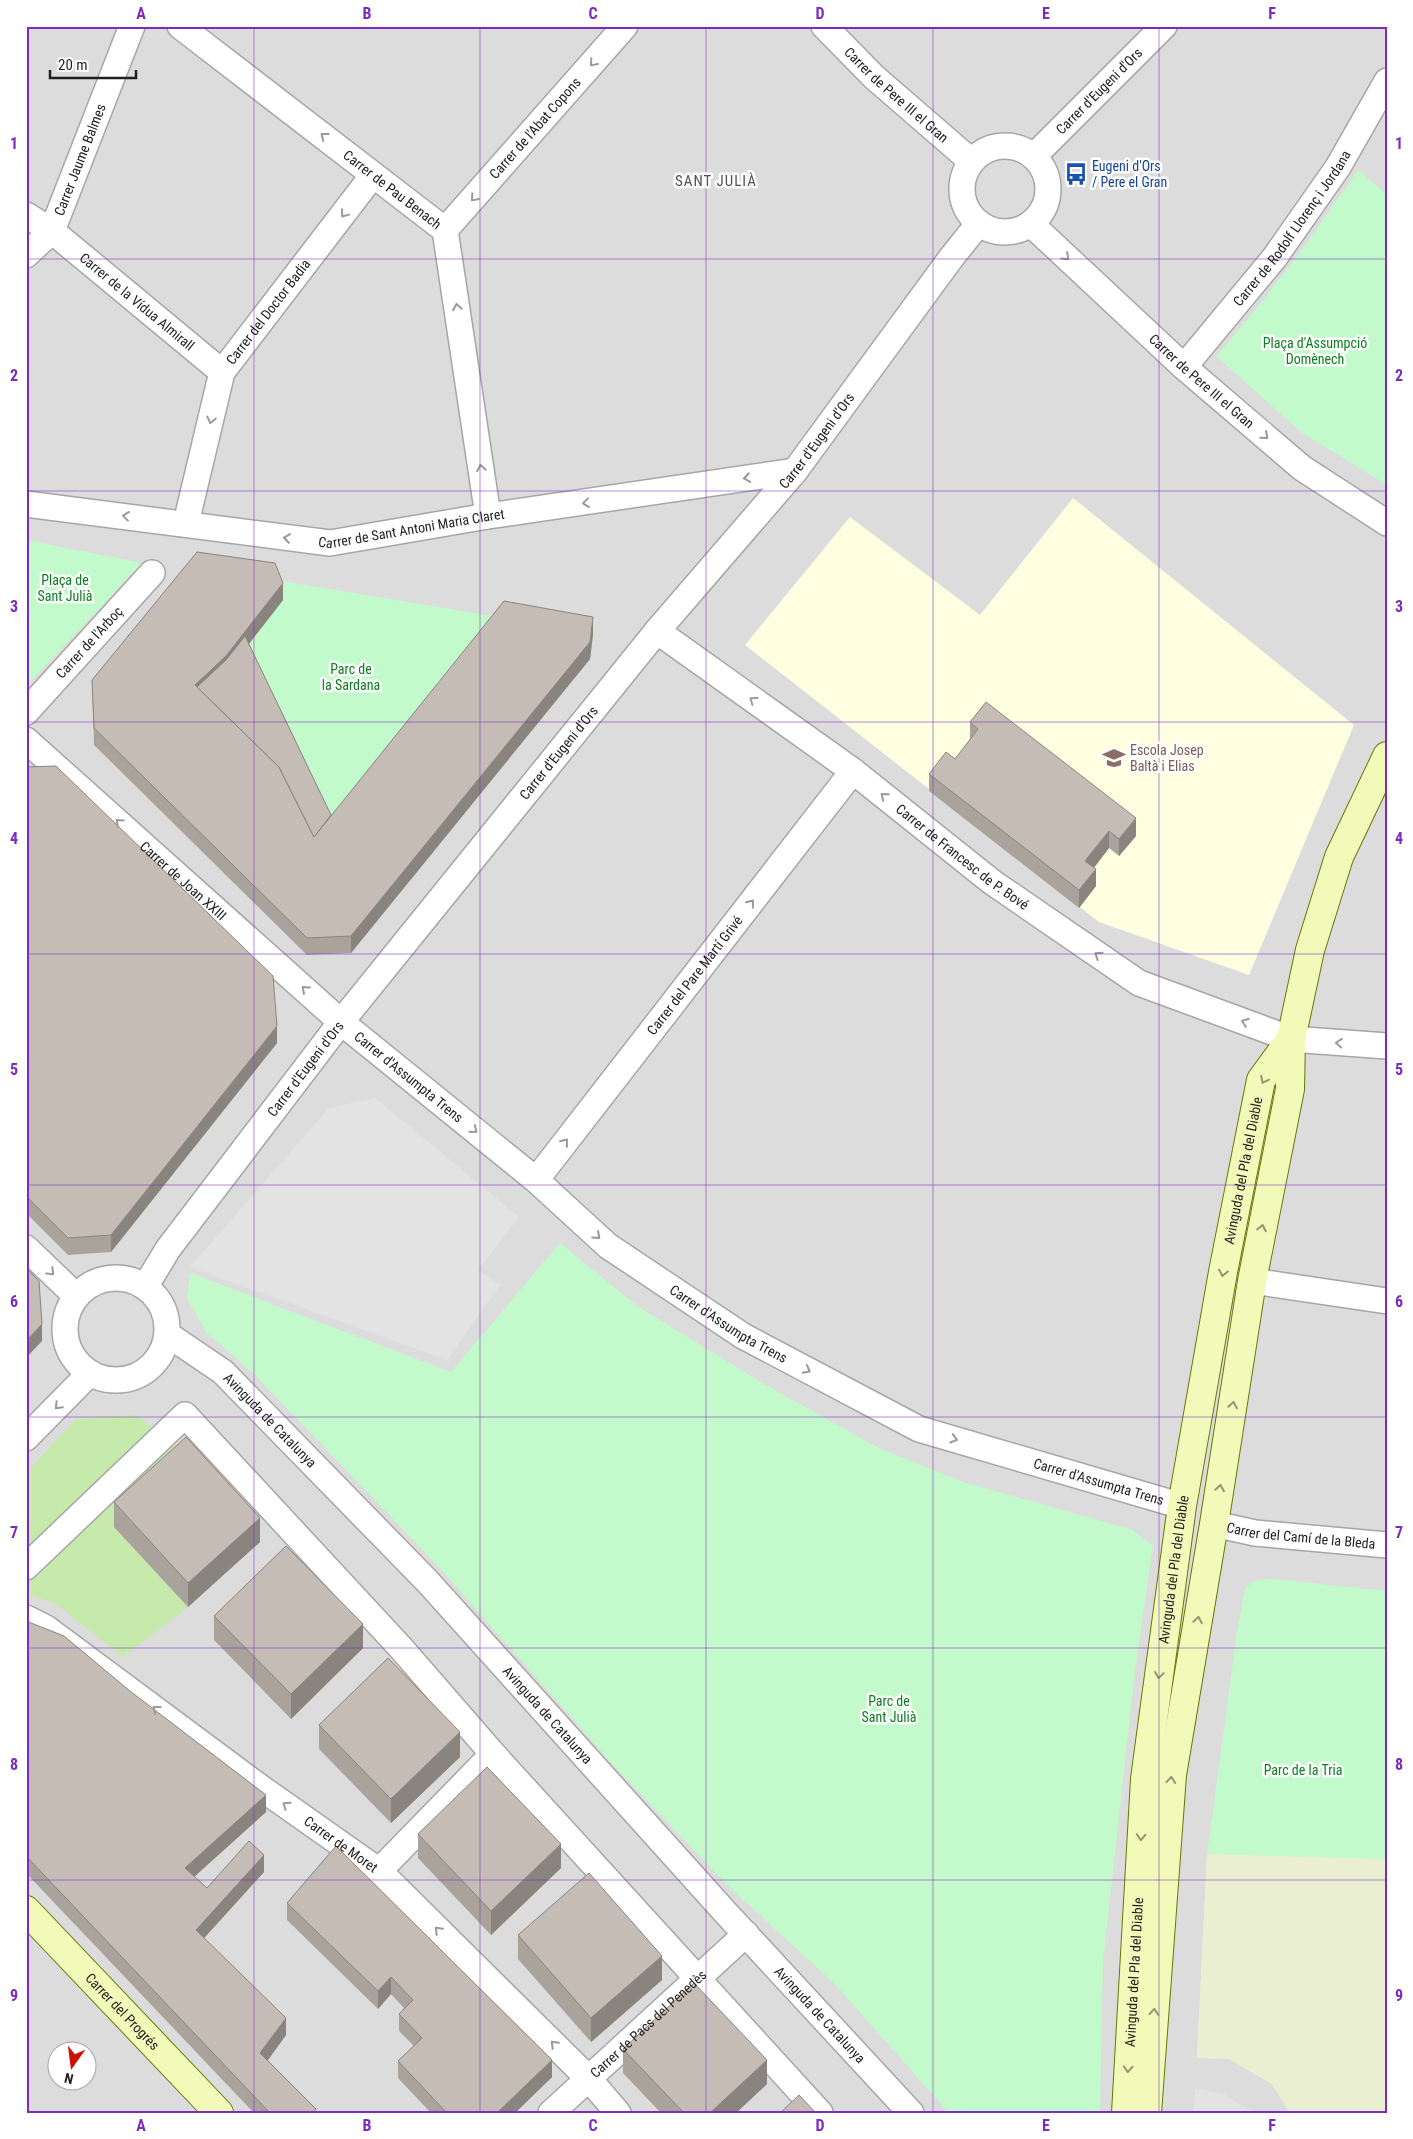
<svg xmlns="http://www.w3.org/2000/svg" width="1413" height="2139" font-family="'Roboto Condensed',sans-serif">
	<style>
		.residential { fill: #dddcdc; fill-rule: evenodd }
		.education { fill: #fdffe0 }
		.farmland { fill: #eaefd1 }
		.grass { fill: #c5eaab }
		.park { fill: #c3facb }
		.parking { fill: #e3e3e3 }
		.lines { fill: none; stroke-linecap: round; stroke-linejoin: round }
		.street-casing { stroke: #a6a6a6; stroke-width: 28 }
		.secondary-casing { stroke: #637904; stroke-width: 30 }
		.street { stroke: #fff; stroke-width: 25 }
		.secondary { stroke: #f2faba; stroke-width: 28 }
		.wall { fill: #a9a39c }
		.shaded-wall { fill: #8a847f }
		.building { fill: #c5bdb5; stroke: #8a847f }
		.oneway { stroke: #9a9a9a }
		.oneway2 { stroke: #939774 }
		.grid { fill: none; stroke: #7b2cbf; stroke-width: 1; stroke-opacity: 0.55 }
		.labels { text-anchor: middle; stroke-width: 5; stroke-linejoin: round; paint-order: stroke }
		.street-label { font-size: 14px; fill: #1f1f1f; stroke: #fff }
		.transit-label { font-size: 14px; fill: #164399; stroke: #fff; text-anchor: start }
		.park-label { font-size: 14px; fill: #0b801e; stroke: #fff }
		.education-label { font-size: 14px; fill: #785e54; stroke: #fff; text-anchor: start }
		.neighbourhood-label { font-size: 15px; letter-spacing: 1px; fill: #525252; stroke: #fff }
		.neatline { fill: none; stroke: #7b2cbf; stroke-width: 2 }
		.grid-label { font-size: 16px; text-anchor: middle; font-weight: bold; fill: #7b2cbf }
	</style>
	<rect width="100%" height="100%" fill="#f0ede6"/>
	<path class="residential" d="M26 26H1387V1859L1207 1854 1197 2058 1229 2059 1272 2084 1290 2113H26ZM58 2052H88V2082H58Z"/>
	<path class="education" d="M1073 498 1354 725 1249 975 1099 922 745 645 850 517 980 615Z"/>
	<path class="farmland" d="M1207 1854 1387 1859V2113H1290L1272 2084 1229 2059 1197 2058Z"/>
	<path class="grass" d="M136 1415 164 1435 185 1461 114 1527 188 1607 123 1657 55 1603 26 1594V1473L76 1419Z"/>
	<g class="park">
		<path d="M1358 170 1387 195V485L1301 432 1216 356C1268 298 1313 235 1358 170Z"/>
		<path d="M26 540 142 563 31 681 26 677Z"/>
		<path d="M275 580 504 618 332 831 245 649 283 600Z"/>
		<path d="M560 1243 637 1306 764 1384 877 1447 960 1481 1133 1530 1153 1546 1135 1671 1103 1961 1100 2113H949L834 1983 725 1883 616 1768 439 1567 253 1373 206 1332 187 1298 190 1273 451 1372Z"/>
		<path d="M1273 1579 1387 1591V1859L1207 1854 1237 1632 1245 1589 1253 1581Z"/>
	</g>
	<g class="parking">
		<path d="M375 1098 519 1217 478 1270 500 1285 447 1360 190 1267 329 1108Z"/>
		<path d="M1195 2088 1224 2094 1254 2113H1194Z"/>
	</g>
	<g class="lines">
		<defs>
			<g id="street">
				<path id="s1" d="M180 26 445 230 488 516"/>
				<path id="s2" d="M824 26 874 77 971 161"/>
				<circle cx="1005" cy="189" r="43"/>
				<path id="s3" d="M1034 156 1164 26"/>
				<path id="s4" d="M26 215 52 231 222 372"/>
				<path id="s5" d="M1031 224 1184 367 1302 468 1387 523"/>
				<path id="s6" d="M445 230 625 26"/>
				<path id="s7" d="M26 255 52 231 132 26"/>
				<path id="s8" d="M1184 367 1275 257 1338 167 1387 81"/>
				<path id="s9" d="M26 504 330 543 488 516 795 471"/>
				<path id="s10" d="M186 523 222 372 373 175"/>
				<path id="s11" d="M657 631 853 771 992 882 1139 983 1291 1039 1387 1046"/>
				<path id="s12" d="M26 712 152 573"/>
				<path id="s13" d="M26 740 341 1022 536 1180 608 1246 743 1336 919 1429 1182 1506"/>
				<path id="s14" d="M536 1180 853 771"/>
				<path d="M26 1248 76 1296"/>
				<circle cx="116" cy="1329" r="51"/>
				<path d="M1252 1281 1387 1301"/>
				<path id="s15" d="M145 1287 168 1249 341 1022 657 631 795 471 951 258 979 223"/>
				<path id="s16" d="M167 1334 223 1372 428 1582 725 1912 911 2113"/>
				<path d="M26 1438 90 1373"/>
				<path id="s17" d="M1214 1524 1255 1533 1387 1545"/>
				<path d="M26 1567 185 1415 401 1648 493 1754 820 2113"/>
				<path id="s18" d="M26 1618 46 1628 257 1785 379 1871 589 2079 618 2113"/>
				<path d="M379 1871 493 1754"/>
				<path id="s19" d="M551 2113 746 1934"/>
			</g>
			<g id="secondary">
				<path id="s20" d="M26 1910 219 2113"/>
				<path id="s21" d="M1126 2113 1145 1779 1182 1506 1223 1272 1261 1080 1291 1039"/>
				<path d="M1147 2113 1172 1775 1214 1524 1252 1281 1290 1089 1291 1039 1310 950 1339 857 1387 756"/>
			</g>
		</defs>
		<use href="#street" class="street-casing"/>
		<use href="#secondary" class="secondary-casing"/>
		<use href="#street" class="street"/>
		<use href="#secondary" class="secondary"/>
	</g>
	<g class="wall">
		<path d="M283 600 249 644 331 815 593 634 590 659 351 953 307 955 94 745 92 680Z"/>
		<path d="M970 722 1136 836 1119 856 1109 848 1094 868 1096 886 1079 908 929 791V774L955 759 970 740Z"/>
		<path d="M26 767 277 1043 111 1252 68 1255 26 1213Z"/>
		<path d="M114 1502 260 1542 188 1607 114 1527Z"/>
		<path d="M214 1616 363 1648 291 1719 214 1640Z"/>
		<path d="M26 1621 266 1812 194 1877 207 1888 264 1872 204 1938 286 2035 267 2061 316 2113H254L26 1873Z"/>
		<path d="M319 1725 460 1757 391 1823 319 1749Z"/>
		<path d="M418 1834 561 1868 491 1935 418 1858Z"/>
		<path d="M287 1903 552 2077 515 2113H431L398 2078V2061L414 2046 399 2031V2014L404 2008 391 1994 378 2009 287 1920Z"/>
		<path d="M518 1935 662 1980 591 2042 518 1959Z"/>
		<path d="M623 2049 767 2084 736 2113H661L623 2073Z"/>
	</g>
	<g class="shaded-wall">
		<path d="M283 583V600L226 673 195 702V685Z"/>
		<path d="M593 617V634L590 659 351 953V936Z"/>
		<path d="M1136 818V836L1119 856V839Z"/>
		<path d="M1109 831V848L1085 879V861Z"/>
		<path d="M1096 869V886L1079 908V890Z"/>
		<path d="M277 1026V1043L111 1252V1235Z"/>
		<path d="M42 1324V1341L26 1358V1341Z"/>
		<path d="M260 1518V1542L188 1607V1583Z"/>
		<path d="M363 1624V1648L291 1719V1694Z"/>
		<path d="M460 1732V1757L391 1823V1799Z"/>
		<path d="M266 1795V1812L185 1885V1868Z"/>
		<path d="M561 1844V1868L491 1935V1911Z"/>
		<path d="M264 1855V1872L196 1947V1930Z"/>
		<path d="M662 1956V1980L591 2042V2018Z"/>
		<path d="M391 1977V1994L378 2009V1991Z"/>
		<path d="M286 2018V2035L260 2071V2053Z"/>
		<path d="M552 2060V2077L515 2113H497Z"/>
		<path d="M767 2060V2084L736 2113H710Z"/>
	</g>
	<g class="building">
		<path d="M197 552 275 563 283 583 226 656 195 685 279 767 314 837 504 601 593 617 590 642 351 936 307 938 94 728 92 680Z"/>
		<path d="M245 636 331 815 314 837 279 767 197 687 226 660Z"/>
		<path d="M986 702 1136 818 1119 839 1109 831 1085 861 1096 869 1079 890 929 774 946 752 955 759 978 729 970 722Z"/>
		<path d="M56 766 273 976 277 1026 111 1235 68 1238 26 1196V767Z"/>
		<path d="M26 1268 39 1281 42 1324 26 1341Z"/>
		<path d="M186 1437 260 1518 188 1583 114 1502Z"/>
		<path d="M286 1546 363 1624 291 1694 214 1616Z"/>
		<path d="M26 1621 64 1636 130 1691 266 1795 185 1868 207 1888 249 1841 264 1855 196 1930 286 2018 260 2053 316 2109 313 2113H270L26 1856Z"/>
		<path d="M388 1658 460 1732 391 1799 319 1725Z"/>
		<path d="M487 1767 561 1844 491 1911 418 1834Z"/>
		<path d="M336 1846 552 2060 497 2113H447L398 2061 422 2038 399 2014 413 2000 391 1977 378 1991 287 1903Z"/>
		<path d="M589 1873 662 1956 591 2018 518 1935Z"/>
		<path d="M694 1983 767 2060 710 2113H684L623 2049Z"/>
		<path d="M799 2095 816 2113H780Z"/>
	</g>
	<defs><path id="oneway-chevron" d="M-2-3.5L2.5 0L-2 3.5" fill="none" stroke-width="1.6" stroke-linecap="round" stroke-linejoin="round" transform="scale(1.25)"/></defs>
	<g class="oneway">
		<use href="#oneway-chevron" transform="translate(593 63) rotate(131)"/>
		<use href="#oneway-chevron" transform="translate(324 136) rotate(-142)"/>
		<use href="#oneway-chevron" transform="translate(474 198) rotate(131)"/>
		<use href="#oneway-chevron" transform="translate(344 214) rotate(127)"/>
		<use href="#oneway-chevron" transform="translate(1066 257) rotate(43)"/>
		<use href="#oneway-chevron" transform="translate(457 307) rotate(-99)"/>
		<use href="#oneway-chevron" transform="translate(211 420) rotate(103)"/>
		<use href="#oneway-chevron" transform="translate(1265 436) rotate(41)"/>
		<use href="#oneway-chevron" transform="translate(481 468) rotate(-99)"/>
		<use href="#oneway-chevron" transform="translate(747 478) rotate(171)"/>
		<use href="#oneway-chevron" transform="translate(586 503) rotate(173)"/>
		<use href="#oneway-chevron" transform="translate(126 516) rotate(-173)"/>
		<use href="#oneway-chevron" transform="translate(287 538) rotate(-172)"/>
		<use href="#oneway-chevron" transform="translate(753 700) rotate(-144)"/>
		<use href="#oneway-chevron" transform="translate(884 796) rotate(-141)"/>
		<use href="#oneway-chevron" transform="translate(119 822) rotate(-138)"/>
		<use href="#oneway-chevron" transform="translate(751 903) rotate(-52)"/>
		<use href="#oneway-chevron" transform="translate(1098 955) rotate(-146)"/>
		<use href="#oneway-chevron" transform="translate(305 989) rotate(-138)"/>
		<use href="#oneway-chevron" transform="translate(1245 1022) rotate(-160)"/>
		<use href="#oneway-chevron" transform="translate(1339 1043) rotate(-176)"/>
		<use href="#oneway-chevron" transform="translate(474 1130) rotate(39)"/>
		<use href="#oneway-chevron" transform="translate(565 1142) rotate(-52)"/>
		<use href="#oneway-chevron" transform="translate(597 1236) rotate(42)"/>
		<use href="#oneway-chevron" transform="translate(51 1272) rotate(44)"/>
		<use href="#oneway-chevron" transform="translate(807 1370) rotate(28)"/>
		<use href="#oneway-chevron" transform="translate(58 1406) rotate(134)"/>
		<use href="#oneway-chevron" transform="translate(954 1439) rotate(16)"/>
		<use href="#oneway-chevron" transform="translate(156 1709) rotate(-143)"/>
		<use href="#oneway-chevron" transform="translate(286 1805) rotate(-145)"/>
		<use href="#oneway-chevron" transform="translate(438 1930) rotate(-135)"/>
		<use href="#oneway-chevron" transform="translate(554 2044) rotate(-135)"/>
	</g>
	<g class="oneway2">
		<use href="#oneway-chevron" transform="translate(1264 1080) rotate(116)"/>
		<use href="#oneway-chevron" transform="translate(1262 1228) rotate(-79)"/>
		<use href="#oneway-chevron" transform="translate(1223 1273) rotate(101)"/>
		<use href="#oneway-chevron" transform="translate(1233 1405) rotate(-81)"/>
		<use href="#oneway-chevron" transform="translate(1220 1488) rotate(-81)"/>
		<use href="#oneway-chevron" transform="translate(1198 1620) rotate(-80)"/>
		<use href="#oneway-chevron" transform="translate(1159 1675) rotate(98)"/>
		<use href="#oneway-chevron" transform="translate(1171 1780) rotate(-85)"/>
		<use href="#oneway-chevron" transform="translate(1141 1837) rotate(93)"/>
		<use href="#oneway-chevron" transform="translate(1154 2012) rotate(-86)"/>
		<use href="#oneway-chevron" transform="translate(1128 2069) rotate(93)"/>
	</g>
	<path class="grid" d="M254 26V2113M480 26V2113M706 26V2113M933 26V2113M1159 26V2113M26 259H1387M26 491H1387M26 722H1387M26 954H1387M26 1185H1387M26 1417H1387M26 1648H1387M26 1880H1387"/>
	<defs>
		<symbol id="bus-bare" viewBox="-9 -9 18 18"><path d="M-5-6H5V4H4V6H2V4H-2V6H-4V4H-5ZM-3.5-4V0h7V-4ZM-3.5 1.2v1.5H-2V1.2ZM2 1.2v1.5H3.5V1.2Z" fill="#1a4fb4" stroke="#fff" stroke-width="2.5" paint-order="stroke"/></symbol>
		<symbol id="school-bare" viewBox="-9 -9 18 18"><path d="M0-5L7-2L0 1L-7-2ZM-4 1L0 2.5L4 1V4Q0 6-4 4Z" fill="#8d6e63" stroke="#fff" stroke-width="2.5" paint-order="stroke"/></symbol>
	</defs>
	<g fill-rule="evenodd">
		<use href="#bus-bare" x="1060" y="158" width="32" height="32"/>
		<use href="#school-bare" x="1098" y="742" width="32" height="32"/>
	</g>
	<g class="labels">
		<g class="street-label">
			<text dy="5" stroke="none"><textPath href="#s3" startOffset="92">Carrer d'Eugeni d'Ors</textPath></text>
			<text dy="5" stroke="none"><textPath href="#s2" startOffset="100">Carrer de Pere III el Gran</textPath></text>
			<text dy="5" stroke="none"><textPath href="#s6" startOffset="136">Carrer de l'Abat Copons</textPath></text>
			<text dy="5" stroke="none"><textPath href="#s7" startOffset="112">Carrer Jaume Balmes</textPath></text>
			<text dy="5" stroke="none"><textPath href="#s1" startOffset="268">Carrer de Pau Benach</textPath></text>
			<text dy="5" stroke="none"><textPath href="#s8" startOffset="176">Carrer de Rodolf Llorenç i Jordana</textPath></text>
			<text dy="5" stroke="none"><textPath href="#s4" startOffset="141">Carrer de la Vídua Almirall</textPath></text>
			<text dy="5" stroke="none"><textPath href="#s10" startOffset="231">Carrer del Doctor Badia</textPath></text>
			<text dy="5" stroke="none"><textPath href="#s5" startOffset="232">Carrer de Pere III el Gran</textPath></text>
			<text dy="5" stroke="none"><textPath href="#s15" startOffset="1081">Carrer d'Eugeni d'Ors</textPath></text>
			<text dy="5" stroke="none"><textPath href="#s9" startOffset="389">Carrer de Sant Antoni Maria Claret</textPath></text>
			<text dy="5" stroke="none"><textPath href="#s12" startOffset="94">Carrer de l'Arboç</textPath></text>
			<text dy="5" stroke="none"><textPath href="#s15" startOffset="676">Carrer d'Eugeni d'Ors</textPath></text>
			<text dy="5" stroke="none"><textPath href="#s11" startOffset="380">Carrer de Francesc de P. Bové</textPath></text>
			<text dy="5" stroke="none"><textPath href="#s13" startOffset="211">Carrer de Joan XXIII</textPath></text>
			<text dy="5" stroke="none"><textPath href="#s14" startOffset="259">Carrer del Pare Martí Grivé</textPath></text>
			<text dy="5" stroke="none"><textPath href="#s15" startOffset="271">Carrer d'Eugeni d'Ors</textPath></text>
			<text dy="5" stroke="none"><textPath href="#s13" startOffset="510">Carrer d'Assumpta Trens</textPath></text>
			<text dy="5" stroke="none"><textPath href="#s21" startOffset="951">Avinguda del Pla del Diable</textPath></text>
			<text dy="5" stroke="none"><textPath href="#s13" startOffset="915">Carrer d'Assumpta Trens</textPath></text>
			<text dy="5" stroke="none"><textPath href="#s16" startOffset="135">Avinguda de Catalunya</textPath></text>
			<text dy="5" stroke="none"><textPath href="#s13" startOffset="1320">Carrer d'Assumpta Trens</textPath></text>
			<text dy="5" stroke="none"><textPath href="#s17" startOffset="88">Carrer del Camí de la Bleda</textPath></text>
			<text dy="5" stroke="none"><textPath href="#s21" startOffset="546">Avinguda del Pla del Diable</textPath></text>
			<text dy="5" stroke="none"><textPath href="#s16" startOffset="540">Avinguda de Catalunya</textPath></text>
			<text dy="5" stroke="none"><textPath href="#s18" startOffset="388">Carrer de Moret</textPath></text>
			<text dy="5" stroke="none"><textPath href="#s21" startOffset="141">Avinguda del Pla del Diable</textPath></text>
			<text dy="5" stroke="none"><textPath href="#s20" startOffset="140">Carrer del Progrés</textPath></text>
			<text dy="5" stroke="none"><textPath href="#s16" startOffset="945">Avinguda de Catalunya</textPath></text>
			<text dy="5" stroke="none"><textPath href="#s19" startOffset="132">Carrer de Pacs del Penedès</textPath></text>
		</g>
		<g class="transit-label">
			<text x="1092" y="171">Eugeni d'Ors<tspan x="1092" dy="16">/ Pere el Gran</tspan></text>
		</g>
		<g class="park-label">
			<text x="1315" y="348">Plaça d'Assumpció<tspan x="1315" dy="16">Domènech</tspan></text>
			<text x="65" y="585">Plaça de<tspan x="65" dy="16">Sant Julià</tspan></text>
			<text x="351" y="674">Parc de<tspan x="351" dy="16">la Sardana</tspan></text>
			<text x="889" y="1706">Parc de<tspan x="889" dy="16">Sant Julià</tspan></text>
			<text x="1303" y="1775">Parc de la Tria</text>
		</g>
		<g class="education-label">
			<text x="1130" y="755">Escola Josep<tspan x="1130" dy="16">Baltà i Elias</tspan></text>
		</g>
		<g class="neighbourhood-label">
			<text x="716" y="186">SANT JULIÀ</text>
		</g>
	</g>
	<rect width="1413" height="2139" fill="none" stroke="#ffffff" stroke-width="55"/>
	<g transform="translate(72 2066) rotate(194)"><circle r="24" fill="#ffffff" stroke="#a5a5a5"/>
	<path d="M0-4L9 19L0 12L-9 19Z" fill="#cf1000"/>
	<text y="-8" font-size="14" font-weight="bold" text-anchor="middle" fill="#1f1f1f">N</text>
	</g>
	<path d="M50 70v8h86v-8" fill="none" stroke="#1f1f1f" stroke-width="2.5"/>
	<text x="58" y="70" font-size="15" fill="#1f1f1f" stroke="#ffffff" stroke-width="4" paint-order="stroke">20 m</text>
	<rect x="28" y="28" width="1358" height="2084" class="neatline"/>
	<g class="grid-label">
		<text x="141" y="19">A</text>
		<text x="367" y="19">B</text>
		<text x="593" y="19">C</text>
		<text x="820" y="19">D</text>
		<text x="1046" y="19">E</text>
		<text x="1272" y="19">F</text>
		<text x="14" y="149">1</text>
		<text x="1399" y="149">1</text>
		<text x="14" y="381">2</text>
		<text x="1399" y="381">2</text>
		<text x="14" y="612">3</text>
		<text x="1399" y="612">3</text>
		<text x="14" y="844">4</text>
		<text x="1399" y="844">4</text>
		<text x="14" y="1075">5</text>
		<text x="1399" y="1075">5</text>
		<text x="14" y="1307">6</text>
		<text x="1399" y="1307">6</text>
		<text x="14" y="1538">7</text>
		<text x="1399" y="1538">7</text>
		<text x="14" y="1770">8</text>
		<text x="1399" y="1770">8</text>
		<text x="14" y="2001">9</text>
		<text x="1399" y="2001">9</text>
		<text x="141" y="2131">A</text>
		<text x="367" y="2131">B</text>
		<text x="593" y="2131">C</text>
		<text x="820" y="2131">D</text>
		<text x="1046" y="2131">E</text>
		<text x="1272" y="2131">F</text>
	</g>
</svg>
